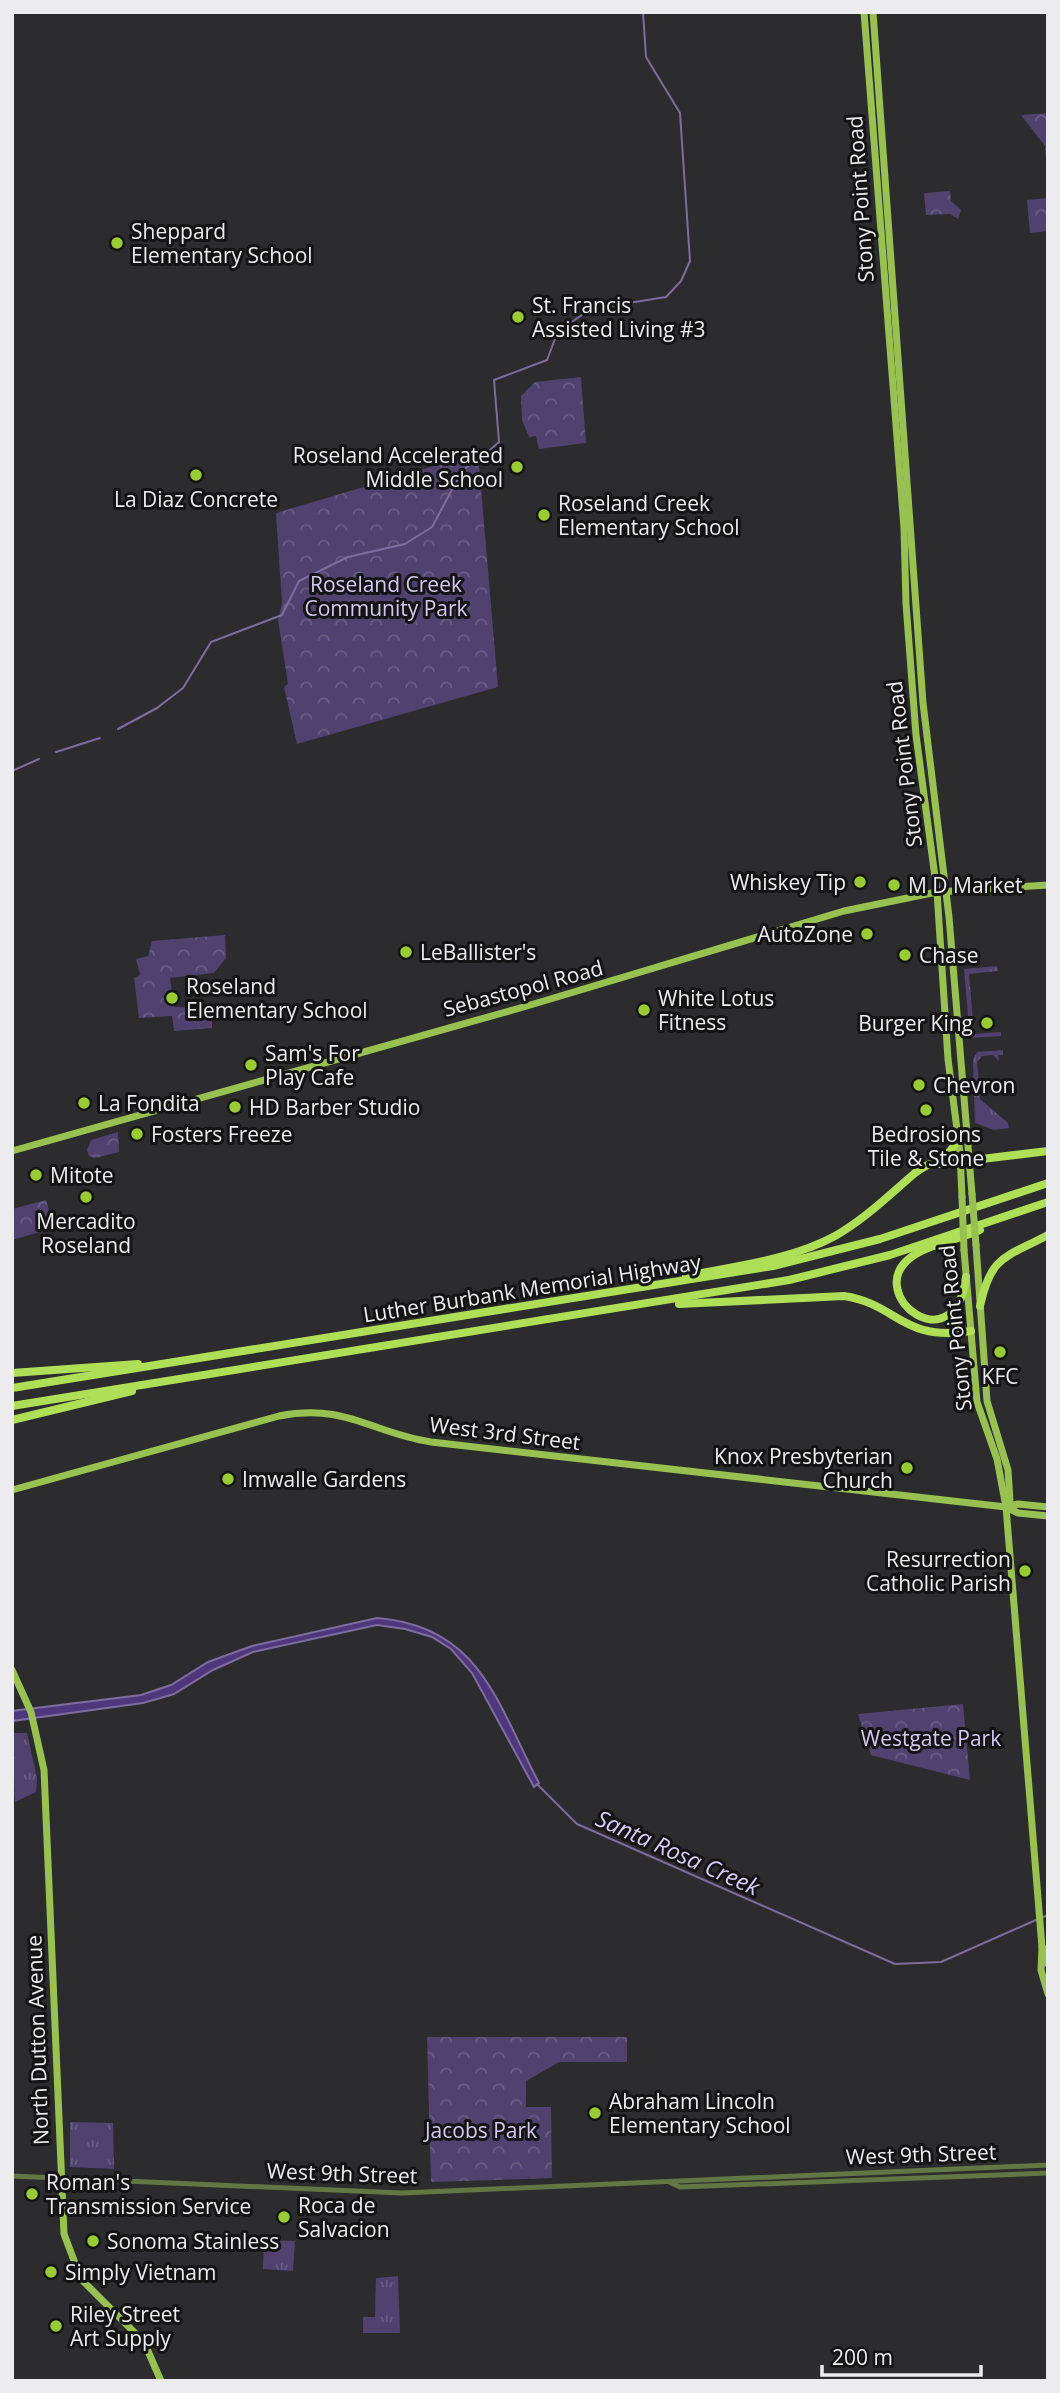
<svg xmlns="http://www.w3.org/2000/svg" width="1060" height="2393" font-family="'Open Sans',sans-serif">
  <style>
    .grass { fill: url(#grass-tufts) }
    .park { fill: url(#park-crowns) }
    .water { fill: #4e377c; stroke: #7d6d9e; stroke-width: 2 }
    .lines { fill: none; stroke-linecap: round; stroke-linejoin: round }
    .stream { stroke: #7d6d9e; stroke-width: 2 }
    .minor { stroke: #637744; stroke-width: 5 }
    .major { stroke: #99c152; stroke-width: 7 }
    .highway { stroke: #aedf56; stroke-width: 8 }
    .major-bridge { stroke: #99c152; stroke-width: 7 }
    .poi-dot { fill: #9acb35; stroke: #141415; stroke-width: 2.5 }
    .labels { text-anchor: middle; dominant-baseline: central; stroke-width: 6; stroke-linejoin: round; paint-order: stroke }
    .street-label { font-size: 21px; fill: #ececee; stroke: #141415 }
    .poi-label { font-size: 21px; fill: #ececee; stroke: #141415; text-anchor: start }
    .park-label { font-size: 21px; fill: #d2c8f1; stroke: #141415 }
    .water-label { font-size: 23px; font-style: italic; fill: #d6ccf5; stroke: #141415 }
  </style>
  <defs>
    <pattern id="grass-tufts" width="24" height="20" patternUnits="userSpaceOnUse" patternTransform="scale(1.75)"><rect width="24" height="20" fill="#4f426f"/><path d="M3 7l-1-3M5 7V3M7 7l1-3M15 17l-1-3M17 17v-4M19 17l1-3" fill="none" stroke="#685d84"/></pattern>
    <pattern id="park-crowns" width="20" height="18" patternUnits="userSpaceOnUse" patternTransform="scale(1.75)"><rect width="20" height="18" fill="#4f426f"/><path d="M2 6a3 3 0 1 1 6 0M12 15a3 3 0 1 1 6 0" fill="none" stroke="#685d84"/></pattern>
  </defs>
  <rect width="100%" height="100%" fill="#2c2b2e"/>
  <g class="grass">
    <polygon points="997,966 998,971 969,974 974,1034 1001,1032 1001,1036 970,1038 964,969"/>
    <polygon points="1003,1050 1003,1055 998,1055 999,1061 993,1055 982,1056 977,1062 980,1099 1008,1123 1009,1128 994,1130 975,1123 973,1060 977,1052"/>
    <polygon points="12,1733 27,1733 37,1778 36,1792 15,1802"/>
    <polygon points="70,2122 113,2123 114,2169 70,2167"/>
    <polygon points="264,2240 295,2241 293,2271 263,2269"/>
    <polygon points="398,2276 400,2333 363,2333 363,2317 375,2317 376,2278"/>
  </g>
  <g class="park">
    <polygon points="1048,113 1048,181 1045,146 1021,115"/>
    <polygon points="950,191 951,201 961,210 958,219 950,214 926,215 924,193"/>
    <polygon points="1048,198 1048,231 1030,233 1027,200"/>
    <polygon points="581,377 586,443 539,449 536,436 529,437 522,420 521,396 535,382"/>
    <polygon points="478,453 498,687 297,744 284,687 288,684 278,620 282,603 276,513"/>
    <polygon points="225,935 226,958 214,973 170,978 174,1007 212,1008 212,1028 174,1031 172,1016 139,1018 134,978 140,975 136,959 148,956 152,941"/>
    <polygon points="118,1132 119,1152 95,1158 89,1156 87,1150 91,1140"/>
    <polygon points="46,1200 54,1228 12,1240 12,1209"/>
    <polygon points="963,1704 970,1780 871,1755 858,1714"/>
    <polygon points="427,2037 627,2037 627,2062 559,2062 526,2081 526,2107 551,2107 552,2178 431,2182"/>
  </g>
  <path class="water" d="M377 1618C480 1626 497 1703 539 1783L534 1787 472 1673 451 1649 432 1637 405 1629 377 1625 253 1652 213 1670 174 1694 143 1703 12 1721V1711L141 1695 171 1685 208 1662 252 1646Z"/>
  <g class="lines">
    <g class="stream">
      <polyline points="490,450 499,442 494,380 547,360 558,331 591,309 666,297 681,281 690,261 680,113 646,57 643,12"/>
      <polyline points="118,729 157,708 183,688 211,642 282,615 299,581 348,557 405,544 432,527 462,471 475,461"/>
      <polyline points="56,752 100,738"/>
      <polyline points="12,771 39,759"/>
      <polyline points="537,1784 577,1824 895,1964 941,1962 1036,1920"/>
      <polyline points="1041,1918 1048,1915"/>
    </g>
    <g class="minor">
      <polyline points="12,2176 402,2193 1048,2165"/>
      <polyline points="671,2183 680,2187 1048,2173"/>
    </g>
    <g class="major">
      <polyline points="864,12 904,528 906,604 916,735 937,892 948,1059 960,1153 962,1197"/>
      <polyline points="873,12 923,703 949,917 972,1194"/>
      <polyline points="12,1151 527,1006 844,911 937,892 1048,885"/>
      <polyline points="976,1245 987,1401 1008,1470 1010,1501 1006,1507"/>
      <polyline points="964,1250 977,1402 997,1459 1006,1507 1042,1947"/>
      <path d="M12 1490 279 1416C346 1403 371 1433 431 1442L1006 1507 1018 1513 1048 1516"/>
      <polyline points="1007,1507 1018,1504 1048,1507"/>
      <polyline points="12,1670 31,1712 44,1770 64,2234 81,2279 144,2342 161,2381"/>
      <polyline points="1048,1964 1046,1951 1042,1947 1041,1970 1048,1994"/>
    </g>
    <g class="highway">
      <polyline points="940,1164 1048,1151"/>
      <path d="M686 1276C735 1266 791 1260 835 1236 865 1219 889 1195 915 1173 934 1158 947 1163 959 1137"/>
      <path d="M966 1277C955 1365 863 1295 910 1258 928 1244 959 1240 980 1230"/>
      <path d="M679 1304 844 1296C898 1304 901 1342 971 1331"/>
      <path d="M980 1306C991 1255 1005 1258 1048 1235"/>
      <polyline points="12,1373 138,1364"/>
      <polyline points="12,1388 773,1266 880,1239 1048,1183"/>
      <polyline points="12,1406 789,1280 890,1255 1048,1202"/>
      <polyline points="12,1420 132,1391"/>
    </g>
    <g class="major-bridge">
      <polyline points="972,1194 976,1245"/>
      <polyline points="962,1197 964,1250"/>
    </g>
  </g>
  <g class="poi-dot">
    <circle cx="117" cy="243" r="7"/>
    <circle cx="518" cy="317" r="7"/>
    <circle cx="517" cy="467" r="7"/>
    <circle cx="196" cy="475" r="7"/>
    <circle cx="544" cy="515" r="7"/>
    <circle cx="860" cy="882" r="7"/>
    <circle cx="894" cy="885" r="7"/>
    <circle cx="867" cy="934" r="7"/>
    <circle cx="406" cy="952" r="7"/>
    <circle cx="905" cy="955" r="7"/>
    <circle cx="172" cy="998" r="7"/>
    <circle cx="644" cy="1010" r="7"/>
    <circle cx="987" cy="1023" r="7"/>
    <circle cx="251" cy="1065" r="7"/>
    <circle cx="919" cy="1085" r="7"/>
    <circle cx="84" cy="1103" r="7"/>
    <circle cx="235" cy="1107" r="7"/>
    <circle cx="926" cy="1110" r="7"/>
    <circle cx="137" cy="1134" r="7"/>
    <circle cx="36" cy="1175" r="7"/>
    <circle cx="86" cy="1197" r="7"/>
    <circle cx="1000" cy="1352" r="7"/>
    <circle cx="907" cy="1468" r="7"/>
    <circle cx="228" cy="1479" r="7"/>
    <circle cx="1025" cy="1571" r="7"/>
    <circle cx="595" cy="2113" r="7"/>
    <circle cx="32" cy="2194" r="7"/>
    <circle cx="284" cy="2217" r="7"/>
    <circle cx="93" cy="2241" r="7"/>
    <circle cx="51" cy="2272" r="7"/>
    <circle cx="56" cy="2326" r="7"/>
  </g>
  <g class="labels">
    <g class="street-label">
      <text transform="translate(860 199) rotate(-94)">Stony Point Road</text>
      <text transform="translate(904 764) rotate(-97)">Stony Point Road</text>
      <text transform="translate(523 988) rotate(-15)">Sebastopol Road</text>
      <text transform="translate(532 1288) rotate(-9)">Luther Burbank Memorial Highway</text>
      <text transform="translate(955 1328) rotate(-96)">Stony Point Road</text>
      <text transform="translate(505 1433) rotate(7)">West 3rd Street</text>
      <text transform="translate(37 2040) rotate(-92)">North Dutton Avenue</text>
      <text transform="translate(921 2154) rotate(-2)">West 9th Street</text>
      <text transform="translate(342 2173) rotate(2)">West 9th Street</text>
    </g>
    <g class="poi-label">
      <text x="131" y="231">Sheppard<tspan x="131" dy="24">Elementary School</tspan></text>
      <text x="532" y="305">St. Francis<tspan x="532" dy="24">Assisted Living #3</tspan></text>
      <text x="503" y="455" text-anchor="end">Roseland Accelerated<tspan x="503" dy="24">Middle School</tspan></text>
      <text x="196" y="499" text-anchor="middle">La Diaz Concrete</text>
      <text x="558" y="503">Roseland Creek<tspan x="558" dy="24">Elementary School</tspan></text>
      <text x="846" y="882" text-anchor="end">Whiskey Tip</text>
      <text x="908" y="885">M D Market</text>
      <text x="853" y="934" text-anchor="end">AutoZone</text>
      <text x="420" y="952">LeBallister's</text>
      <text x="919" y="955">Chase</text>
      <text x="186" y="986">Roseland<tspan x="186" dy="24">Elementary School</tspan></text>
      <text x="658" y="998">White Lotus<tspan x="658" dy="24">Fitness</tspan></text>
      <text x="973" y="1023" text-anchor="end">Burger King</text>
      <text x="265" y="1053">Sam's For<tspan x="265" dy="24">Play Cafe</tspan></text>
      <text x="933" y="1085">Chevron</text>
      <text x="98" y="1103">La Fondita</text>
      <text x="249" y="1107">HD Barber Studio</text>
      <text x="151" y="1134">Fosters Freeze</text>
      <text x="926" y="1134" text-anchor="middle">Bedrosions<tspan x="926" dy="24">Tile &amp; Stone</tspan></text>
      <text x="50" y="1175">Mitote</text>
      <text x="86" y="1221" text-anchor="middle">Mercadito<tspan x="86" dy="24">Roseland</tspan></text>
      <text x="1000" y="1376" text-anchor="middle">KFC</text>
      <text x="893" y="1456" text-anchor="end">Knox Presbyterian<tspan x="893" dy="24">Church</tspan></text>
      <text x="242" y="1479">Imwalle Gardens</text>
      <text x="1011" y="1559" text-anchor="end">Resurrection<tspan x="1011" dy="24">Catholic Parish</tspan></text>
      <text x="609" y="2101">Abraham Lincoln<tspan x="609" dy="24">Elementary School</tspan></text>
      <text x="46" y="2182">Roman's<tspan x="46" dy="24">Transmission Service</tspan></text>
      <text x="298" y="2205">Roca de<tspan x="298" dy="24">Salvacion</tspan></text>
      <text x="107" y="2241">Sonoma Stainless</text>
      <text x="65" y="2272">Simply Vietnam</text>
      <text x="70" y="2314">Riley Street<tspan x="70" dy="24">Art Supply</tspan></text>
    </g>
    <g class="park-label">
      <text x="386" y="584">Roseland Creek<tspan x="386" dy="24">Community Park</tspan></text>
      <text x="931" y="1738">Westgate Park</text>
      <text x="481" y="2130">Jacobs Park</text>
    </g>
    <g class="water-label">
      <text transform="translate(678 1852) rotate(24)">Santa Rosa Creek</text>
    </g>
  </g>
  <rect width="1060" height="2393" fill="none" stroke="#ececee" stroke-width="28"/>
  <path d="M822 2365v10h159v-10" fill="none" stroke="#ececee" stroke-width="3.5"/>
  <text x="832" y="2365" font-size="21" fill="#ececee" stroke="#141415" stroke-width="5" paint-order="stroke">200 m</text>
</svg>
